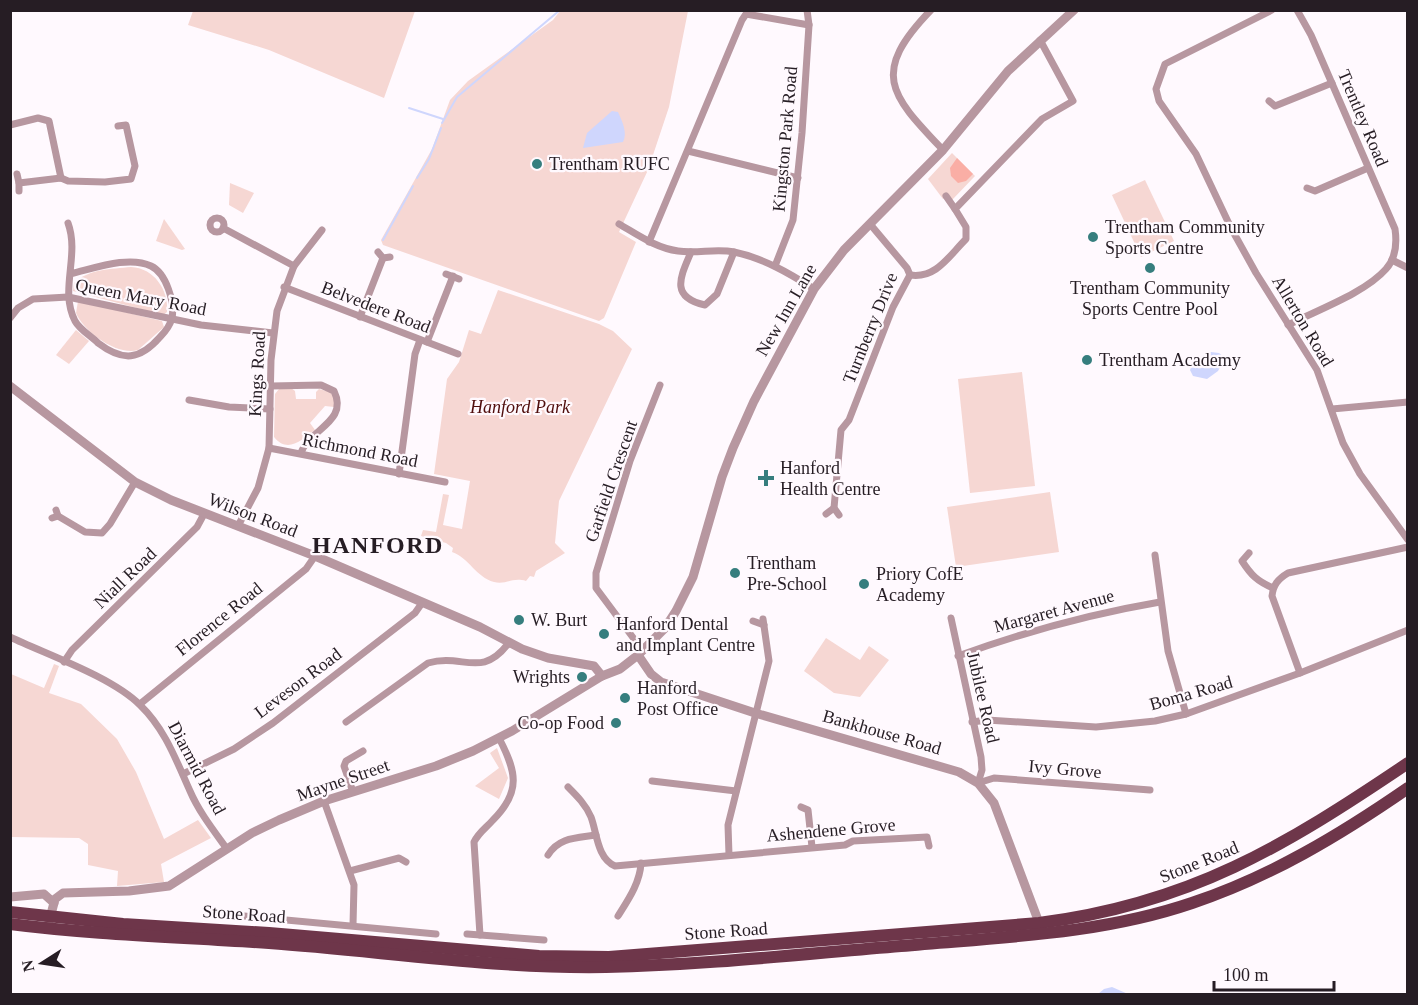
<svg xmlns="http://www.w3.org/2000/svg" width="1418" height="1005" font-family="Georgia,serif">
  <style>
    .green { fill: #f6d7d3 }
    .forest { fill: #faaea5 }
    .water { fill: #cfd6fd }
    .lines { fill: none; stroke-linecap: round; stroke-linejoin: round }
    .stream { stroke: #cfd6fd; stroke-width: 2 }
    .minor { stroke: #b797a0; stroke-width: 7 }
    .tertiary { stroke: #b797a0; stroke-width: 9 }
    .trunk { stroke: #6e364a; stroke-width: 12 }
    .poi-dot { fill: #367e7e; stroke: #fff9fe; stroke-width: 2 }
    .labels { text-anchor: middle; dominant-baseline: central; stroke-width: 4.5; stroke-linejoin: round; paint-order: stroke }
    .street-label { font-size: 18px; fill: #261d24; stroke: #fff9fe }
    .poi-label { font-size: 18px; fill: #261d24; stroke: #fff9fe; text-anchor: start }
    .park-label { font-size: 18px; font-style: italic; fill: #500e0d; stroke: #fff9fe }
    .district-label { font-size: 24px; font-weight: bold; letter-spacing: 1.5px; fill: #261d24; stroke: #fff9fe }
  </style>
  <rect width="100%" height="100%" fill="#fff9fe"/>
  <g class="green">
    <polygon points="193,11 193,10 415,11 384,98 269,50 188,25"/>
    <polygon points="560,11 688,11 669,107 648,170 619,232 636,242 604,318 599,321 383,245 381,240 432,149 450,100 468,81 553,20"/>
    <polygon points="952,153 975,176 952,200 948,195 943,199 928,179"/>
    <polygon points="1145,180 1174,241 1141,257 1112,195"/>
    <polygon points="230,183 254,193 243,213 229,205"/>
    <polygon points="164,219 185,249 182,250 156,241"/>
    <path d="M131 267C154 268 169 290 167 312L163 315 73 291 74 283C88 269 112 269 131 267Z"/>
    <path d="M498 290 599 324 613 331 632 349 559 501 555 543 565 553 536 571 534 577 530 576 526 581C512 577 506 585 494 582 476 577 469 558 452 552L453 548 446 543 421 536 423 530 436 532 443 494 449 495 443 525 462 529 470 481 434 474 447 379 459 362 469 330 481 334Z"/>
    <path d="M78 301 162 321 164 327 138 350C117 356 84 332 76 313Z"/>
    <polygon points="76,330 89,341 69,364 56,355"/>
    <polygon points="1022,372 1035,486 970,493 958,379"/>
    <path d="M291 388 295 391 296 399H316V392L319 389 330 392 335 398 334 407 325 406 310 423 315 430C301 440 288 454 274 437L275 394 279 389Z"/>
    <polygon points="1050,492 1059,552 956,567 947,507"/>
    <polygon points="826,638 860,660 869,646 889,660 860,697 834,693 804,671"/>
    <polygon points="54,664 59,666 49,693 81,704 117,739 136,772 164,839 198,820 211,838 161,864 164,882 117,886 118,871 88,865 88,844 79,838 11,837 11,674 44,688"/>
    <polygon points="497,748 508,778 499,799 475,786 499,768 490,753"/>
  </g>
  <polygon class="forest" points="957,158 973,174 966,181 958,183 951,176 950,168"/>
  <g class="water">
    <path d="M612 111 618 112C622 121 628 133 623 142L583 148 587 133Z"/>
    <polygon points="1211,352 1219,353 1225,358 1218,371 1207,379 1193,376 1190,370 1194,360"/>
    <polygon points="1112,987 1128,994 1098,994 1104,989"/>
  </g>
  <g class="lines">
    <g class="stream">
      <polyline points="409,108 443,119"/>
      <polyline points="442,123 457,97 560,10"/>
      <polyline points="417,178 429,159 441,128"/>
      <polyline points="383,240 413,186"/>
    </g>
    <g class="minor">
      <path d="M931 10C869 74 891 95 943 150"/>
      <polyline points="1272,10 1165,64 1156,89 1159,101 1196,154 1231,228 1256,273 1317,370 1343,443 1360,474 1408,540"/>
      <polyline points="1269,101 1275,106 1332,83"/>
      <polyline points="10,125 38,118 49,121 61,178"/>
      <polyline points="688,151 798,178"/>
      <polyline points="17,174 19,183"/>
      <polyline points="1307,188 1315,191 1368,168"/>
      <polyline points="19,191 19,183 61,178 68,181 105,182 131,179 135,166 126,125 118,126"/>
      <polyline points="946,196 955,209"/>
      <circle cx="217" cy="225" r="7"/>
      <path d="M68 223C80 256 59 290 75 321 80 330 91 336 98 343 123 362 140 360 160 337 166 331 170 326 172 318 175 302 166 273 151 266 128 255 93 269 70 274"/>
      <path d="M619 224C638 235 656 248 678 251 697 254 716 248 734 252 763 258 789 273 814 289"/>
      <polyline points="223,228 294,266"/>
      <polyline points="649,242 742,20 746,14 809,25"/>
      <polyline points="378,252 383,258 390,257"/>
      <path d="M691 252C681 276 669 297 705 305L717 294 734 252"/>
      <polyline points="1392,260 1408,268"/>
      <polyline points="775,266 793,220 802,133 809,25 807,10"/>
      <polyline points="446,274 459,279"/>
      <path d="M910 275C936 279 949 256 966 239V227L955 209 1042 119 1073 101 1040 40"/>
      <polyline points="284,287 458,354"/>
      <polyline points="360,317 383,258"/>
      <polyline points="10,318 18,308 33,299 68,297 201,325 273,333"/>
      <path d="M1288 325C1317 310 1365 293 1386 269 1396 258 1397 243 1395 229L1311 35 1297 10"/>
      <polyline points="427,342 453,276"/>
      <path d="M271 386 321 385 334 391C349 422 309 429 301 453"/>
      <polyline points="189,400 229,407 270,409"/>
      <polyline points="1332,409 1408,402"/>
      <polyline points="269,448 445,482"/>
      <polyline points="399,474 415,354 420,340"/>
      <polyline points="826,514 834,508"/>
      <polyline points="839,515 834,508 841,430 849,420 893,307 910,275 907,268 870,224"/>
      <polyline points="58,516 85,532 102,533 110,524 135,482"/>
      <polyline points="52,518 58,516 56,510"/>
      <polyline points="238,526 258,488 269,448 271,360 277,311 294,266 322,230"/>
      <path d="M1249 553 1242 561C1251 575 1257 581 1273 588"/>
      <polyline points="1155,555 1168,651 1186,714"/>
      <polyline points="951,618 981,757 982,770 978,783"/>
      <polyline points="753,621 764,625"/>
      <path d="M10 637C48 655 112 677 140 705 165 729 176 760 190 791 199 812 214 831 227 849"/>
      <polyline points="643,651 596,588 596,573 630,461 660,385"/>
      <path d="M958 656C1024 632 1090 614 1160 602"/>
      <polyline points="64,662 72,650 197,527 204,514"/>
      <path d="M1300 673 1272 596C1273 585 1278 579 1288 573L1408 547"/>
      <polyline points="140,704 306,569 315,556"/>
      <path d="M346 722 428 663C463 653 481 679 508 644"/>
      <polyline points="972,722 987,720 1096,727 1155,721 1186,714 1300,673 1408,630"/>
      <polyline points="183,774 234,749 273,723 415,613 422,603"/>
      <polyline points="652,781 736,791"/>
      <polyline points="978,783 994,778 1150,790"/>
      <path d="M568 787C577 796 586 805 591 817 597 833 597 858 615 866L845 845 853 841 927 837 929 846"/>
      <polyline points="353,792 344,766 346,761 363,751"/>
      <polyline points="324,801 354,885 353,925"/>
      <polyline points="801,807 808,810 812,847"/>
      <path d="M548 855C559 837 577 838 596 835"/>
      <polyline points="729,855 728,825 769,661 763,619"/>
      <polyline points="350,871 399,858 406,862"/>
      <polyline points="244,916 436,934"/>
      <path d="M618 916C628 900 640 883 641 863"/>
      <polyline points="467,934 544,940"/>
      <path d="M480 935 474 842C479 832 486 828 493 820 522 791 516 771 499 738"/>
    </g>
    <g class="tertiary">
      <polyline points="10,386 135,482 171,500 315,556 480,627 522,649 548,658 594,666 602,676"/>
      <polyline points="638,655 651,674 661,682 755,713 959,772 978,783 994,803 1041,928"/>
      <polyline points="10,897 44,894 54,903"/>
      <polyline points="49,922 55,899 63,893 129,891 169,886 252,833 279,820 324,801 436,766 473,751 512,731 602,676 620,669 638,655 665,628 676,611 693,577 722,477 733,448 754,401 814,289 844,250 943,150 1008,71 1074,10"/>
    </g>
    <g class="trunk">
      <path d="M10 912 123 924 269 933 539 956 609 957 1039 923C1190 904 1285 846 1408 763"/>
      <path d="M10 924C96 935 183 937 269 943 381 951 494 969 606 967 705 965 803 954 901 946 999 937 1098 935 1192 903 1270 877 1340 835 1408 788"/>
    </g>
  </g>
  <g class="poi-dot">
    <circle cx="537" cy="164" r="6"/>
    <circle cx="1093" cy="237" r="6"/>
    <circle cx="1150" cy="268" r="6"/>
    <circle cx="1087" cy="360" r="6"/>
    <path d="M763 469h6v6h6v6h-6v6h-6v-6h-6v-6h6z"/>
    <circle cx="735" cy="573" r="6"/>
    <circle cx="864" cy="584" r="6"/>
    <circle cx="519" cy="620" r="6"/>
    <circle cx="604" cy="634" r="6"/>
    <circle cx="582" cy="677" r="6"/>
    <circle cx="625" cy="698" r="6"/>
    <circle cx="616" cy="723" r="6"/>
  </g>
  <g class="labels">
    <g class="street-label">
      <text transform="translate(1363 118) rotate(67)">Trentley Road</text>
      <text transform="translate(785 139) rotate(-85)">Kingston Park Road</text>
      <text transform="translate(141 297) rotate(11)">Queen Mary Road</text>
      <text transform="translate(376 307) rotate(21)">Belvedere Road</text>
      <text transform="translate(786 310) rotate(-60)">New Inn Lane</text>
      <text transform="translate(1303 321) rotate(59)">Allerton Road</text>
      <text transform="translate(870 328) rotate(-68)">Turnberry Drive</text>
      <text transform="translate(257 374) rotate(-87)">Kings Road</text>
      <text transform="translate(360 450) rotate(11)">Richmond Road</text>
      <text transform="translate(611 481) rotate(-71)">Garfield Crescent</text>
      <text transform="translate(253 515) rotate(21)">Wilson Road</text>
      <text transform="translate(125 578) rotate(-44)">Niall Road</text>
      <text transform="translate(1054 611) rotate(-15)">Margaret Avenue</text>
      <text transform="translate(219 619) rotate(-39)">Florence Road</text>
      <text transform="translate(298 683) rotate(-37)">Leveson Road</text>
      <text transform="translate(1191 693) rotate(-16)">Boma Road</text>
      <text transform="translate(983 697) rotate(77)">Jubilee Road</text>
      <text transform="translate(882 732) rotate(16)">Bankhouse Road</text>
      <text transform="translate(197 768) rotate(62)">Diarmid Road</text>
      <text transform="translate(1065 769) rotate(5)">Ivy Grove</text>
      <text transform="translate(343 780) rotate(-19)">Mayne Street</text>
      <text transform="translate(831 830) rotate(-5)">Ashendene Grove</text>
      <text transform="translate(1199 862) rotate(-22)">Stone Road</text>
      <text transform="translate(244 914) rotate(4)">Stone Road</text>
      <text transform="translate(726 931) rotate(-4)">Stone Road</text>
    </g>
    <g class="poi-label">
      <text x="549" y="164">Trentham RUFC</text>
      <text x="1105" y="227">Trentham Community<tspan x="1105" dy="21">Sports Centre</tspan></text>
      <text x="1150" y="288" text-anchor="middle">Trentham Community<tspan x="1150" dy="21">Sports Centre Pool</tspan></text>
      <text x="1099" y="360">Trentham Academy</text>
      <text x="780" y="468">Hanford<tspan x="780" dy="21">Health Centre</tspan></text>
      <text x="747" y="563">Trentham<tspan x="747" dy="21">Pre-School</tspan></text>
      <text x="876" y="574">Priory CofE<tspan x="876" dy="21">Academy</tspan></text>
      <text x="531" y="620">W. Burt</text>
      <text x="616" y="624">Hanford Dental<tspan x="616" dy="21">and Implant Centre</tspan></text>
      <text x="570" y="677" text-anchor="end">Wrights</text>
      <text x="637" y="688">Hanford<tspan x="637" dy="21">Post Office</tspan></text>
      <text x="604" y="723" text-anchor="end">Co-op Food</text>
    </g>
    <g class="park-label">
      <text x="520" y="407">Hanford Park</text>
    </g>
    <g class="district-label">
      <text x="378" y="545">HANFORD</text>
    </g>
  </g>
  <rect width="1418" height="1005" fill="none" stroke="#261d24" stroke-width="24"/>
  <g transform="translate(42 963) rotate(258)" stroke="#fff9fe" stroke-width="4.5" paint-order="stroke">
  <path d="M0-4.5L10 22L0 15L-10 22Z" fill="#261d24"/>
  <text y="-9" font-size="16" font-weight="bold" text-anchor="middle" fill="#261d24">N</text>
  </g>
  <path d="M1214 981v9h120v-9" fill="none" stroke="#261d24" stroke-width="3"/>
  <text x="1223" y="981" font-size="18" fill="#261d24" stroke="#fff9fe" stroke-width="4.5" paint-order="stroke">100 m</text>
</svg>
